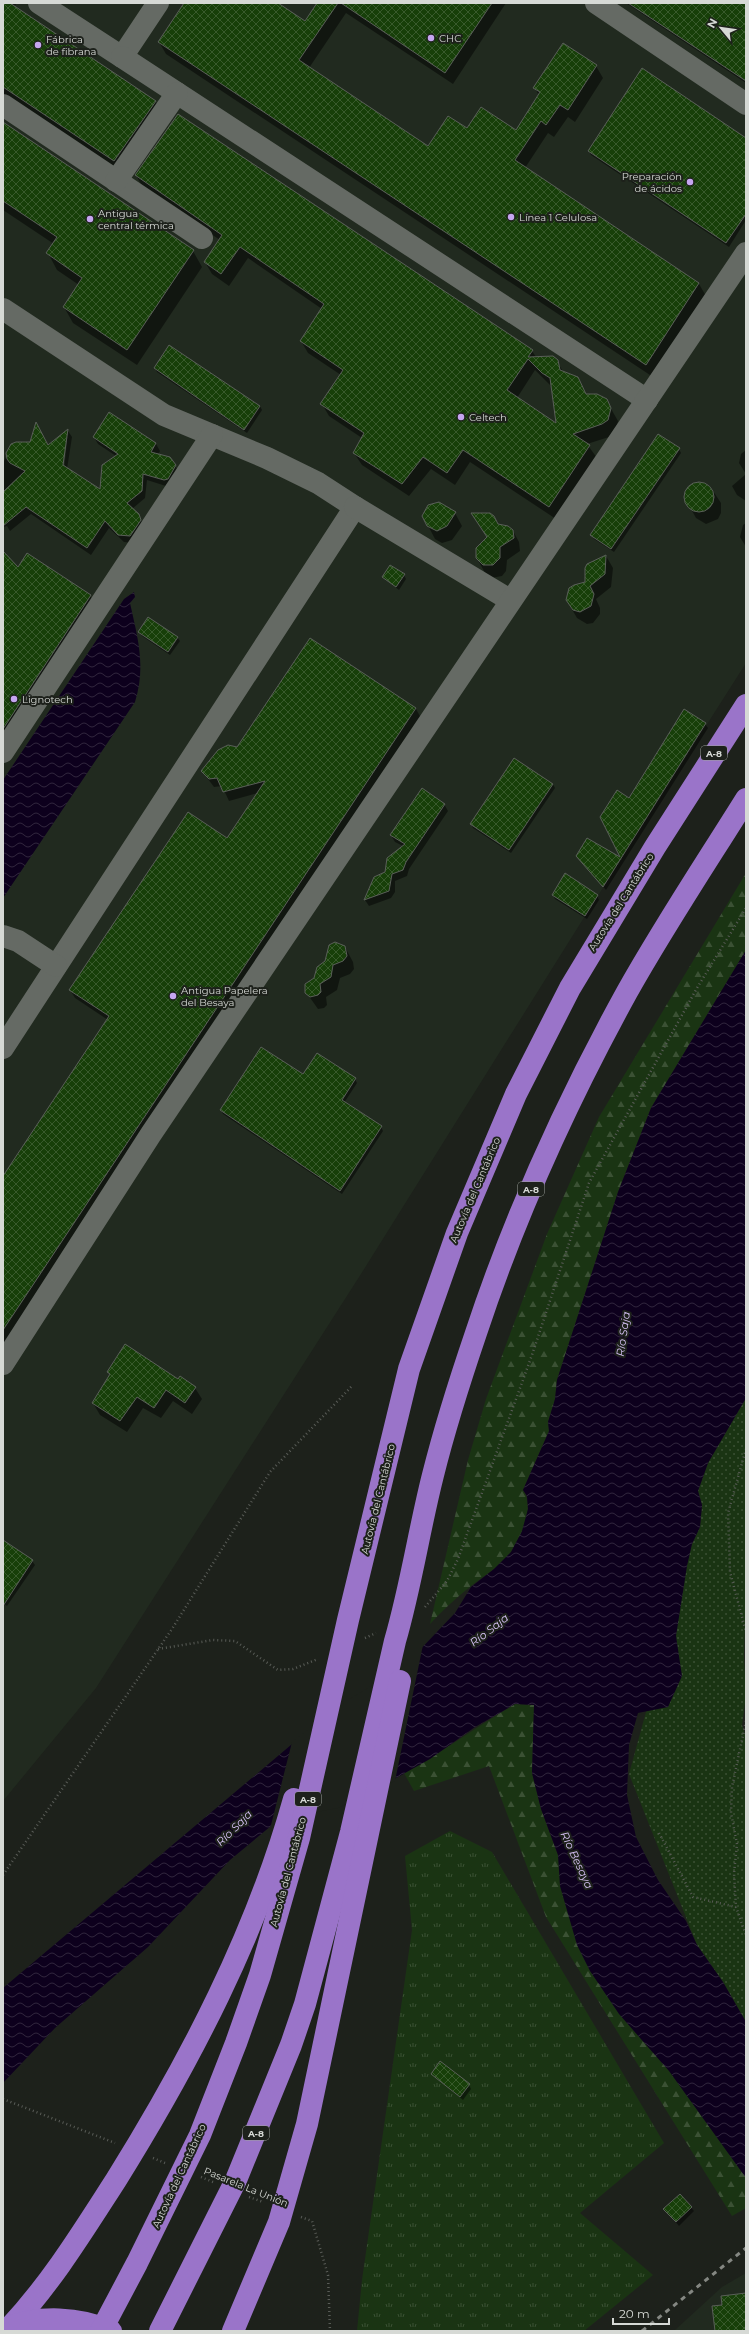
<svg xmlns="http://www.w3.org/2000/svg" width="749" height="2334" font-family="Montserrat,sans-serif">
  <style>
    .built { fill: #212a1f }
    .grass { fill: url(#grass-tufts) }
    .forest { fill: url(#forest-firs) }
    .park { fill: url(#park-dots) }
    .water { fill: url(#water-waves) }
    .pier { fill: #1d211b }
    .shadow { fill: #0007; fill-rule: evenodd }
    .building { fill: url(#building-cross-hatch); stroke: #5a5f59; fill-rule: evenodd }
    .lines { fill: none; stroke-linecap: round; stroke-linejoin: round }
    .path { stroke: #595c57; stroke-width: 2.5; stroke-dasharray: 1 3; stroke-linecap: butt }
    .minor { stroke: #656a64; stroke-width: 22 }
    .highway { stroke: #9a74c9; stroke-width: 22 }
    .rail { stroke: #848782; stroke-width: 3; stroke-dasharray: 5 5; stroke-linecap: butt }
    .poi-dot { fill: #c6a6f0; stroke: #1d211b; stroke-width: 1.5 }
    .labels { text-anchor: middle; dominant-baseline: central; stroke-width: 4; stroke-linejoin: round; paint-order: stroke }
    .shield { fill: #1d211b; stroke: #9ea29d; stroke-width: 1 }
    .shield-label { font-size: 9px; font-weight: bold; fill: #d6d9d5 }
    .poi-label { font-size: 10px; fill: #d6d9d5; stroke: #1d211b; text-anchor: start }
    .street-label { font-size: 10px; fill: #d6d9d5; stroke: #1d211b }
    .water-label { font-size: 11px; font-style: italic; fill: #d8c3f7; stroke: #1d211b }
  </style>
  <defs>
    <pattern id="grass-tufts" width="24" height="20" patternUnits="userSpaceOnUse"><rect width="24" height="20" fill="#1a3413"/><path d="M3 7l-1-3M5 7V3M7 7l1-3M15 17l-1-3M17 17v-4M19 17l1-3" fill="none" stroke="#3b5134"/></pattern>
    <pattern id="forest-firs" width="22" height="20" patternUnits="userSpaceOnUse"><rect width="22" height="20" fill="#1a3413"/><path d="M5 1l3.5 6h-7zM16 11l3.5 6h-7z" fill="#3b5134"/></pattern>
    <pattern id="park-dots" width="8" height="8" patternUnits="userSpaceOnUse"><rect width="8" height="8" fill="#1a3413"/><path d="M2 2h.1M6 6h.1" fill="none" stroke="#3b5134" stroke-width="1.8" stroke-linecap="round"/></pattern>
    <pattern id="water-waves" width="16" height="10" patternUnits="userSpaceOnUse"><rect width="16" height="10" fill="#0d001d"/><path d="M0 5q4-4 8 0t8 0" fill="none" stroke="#30253d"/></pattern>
    <pattern id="building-cross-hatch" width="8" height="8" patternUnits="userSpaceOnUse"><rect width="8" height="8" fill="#173f09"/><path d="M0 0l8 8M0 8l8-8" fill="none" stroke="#385a2c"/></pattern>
  </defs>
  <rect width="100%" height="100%" fill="#1d211b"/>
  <g class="built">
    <polygon points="3,3 746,3 746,663 585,916 361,1274 96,1688 3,1801"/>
    <polygon points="746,2273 746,2331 674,2331 722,2287"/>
  </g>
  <polygon class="grass" points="450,1831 492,1852 664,2143 580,2213 653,2275 584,2331 357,2331 362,2280 412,1930 405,1856"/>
  <g class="forest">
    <path d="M746 873V950L651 1108 618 1192 557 1380 555 1399 548 1422 549 1431 523 1490C535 1507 522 1537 511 1552 501 1566 484 1576 471 1586 456 1598 443 1610 430 1624L468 1460 486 1399 547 1234 599 1117Z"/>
    <path d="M515 1704 534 1705 532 1773 541 1809 558 1855 746 2177V2208L732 2216 546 1917 489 1766 414 1791 404 1773C443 1752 477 1726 515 1704Z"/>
  </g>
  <polygon class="park" points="746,1398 746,1597 744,1656 746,1696 742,1725 746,1737 746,2022 723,1982 697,1945 629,1774 692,1544 700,1527 702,1505 698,1491 708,1463"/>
  <g class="water">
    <path d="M134 592 135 597 130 603C138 639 146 666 135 702L3 898V780L124 599Z"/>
    <polygon points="746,950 746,1398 708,1463 698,1491 702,1505 700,1527 692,1544 687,1566 676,1636 682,1676 668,1707 638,1713 629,1745 627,1795 636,1837 658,1880 686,1921 697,1945 723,1982 746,2022 746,2178 669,2071 619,2014 590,1971 577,1945 560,1886 558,1855 541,1809 532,1773 534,1705 515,1704 475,1727 430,1759 389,1782 283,1816 230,1860 148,1947 55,2028 3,2083 3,1988 298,1739 394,1675 414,1656 455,1613 471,1587 494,1569 511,1552 522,1531 528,1509 527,1496 523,1490 549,1431 548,1422 555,1399 557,1380 618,1192 651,1108"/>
  </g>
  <polygon class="pier" points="423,1645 395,1781 338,1808 284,1818 270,1829 292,1742 348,1700 393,1673"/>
  <g class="shadow">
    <polygon points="3,3 17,3 14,7 156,102 163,114 122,173 3,94"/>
    <polygon points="185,3 276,3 305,22 318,3 506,3 453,84 346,13 309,68 428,148 467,129 516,131 539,96 535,88 596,66 603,78 575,122 568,117 554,137 548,133 525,168 699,284 706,296 653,377 166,54 159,42"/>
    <polygon points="626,3 746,3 746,83"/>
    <polygon points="3,123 193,251 202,267 137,365 73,323 64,307 79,285 57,270 48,253 54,244 3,210"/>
    <polygon points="746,139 746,220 729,247 591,155 589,151"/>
    <path d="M136 175 532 351 536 357H554L564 373 578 378 587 395 606 400 618 421 616 429 609 437 587 444 597 458 556 519 470 462 455 485 431 469 409 496 362 465 354 453 362 438 329 416 322 404 341 375 308 353 301 341 322 309 248 258 229 286 212 274 205 262 220 240 143 188ZM535 370 551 386 558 425 517 398Z"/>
    <polygon points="170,347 260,406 262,410 247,433 157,372 155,368"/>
    <path d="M110 413 156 444 160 451 158 455 175 466 180 473 169 487 147 480 145 498 132 509 142 522 134 543 124 542 109 528 91 555 31 514 10 531 7 526 3 527V463L12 445 48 447 68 431 72 437 67 469 101 491 116 456 98 444 94 437ZM65 441H67L64 470H62Z"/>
    <polygon points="679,449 681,453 614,552 594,539 592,535"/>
    <polygon points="746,450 746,501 737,495 732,486 746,474 739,463 741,454"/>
    <polygon points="700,482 706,484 713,491 721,503 721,513 718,519 706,524 696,518 684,496 688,487"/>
    <polygon points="455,513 462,526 452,540 442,543 435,539 423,516"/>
    <polygon points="746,523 746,547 740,537 743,525"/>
    <polygon points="512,529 519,542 520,551 507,560 506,571 502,576 491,578 485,573 478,560 476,553 478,546 488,538"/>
    <polygon points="3,553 18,568 27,555 90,596 93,600 3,739"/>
    <polygon points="606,556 613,568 611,587 596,599 600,608 600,614 593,623 587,624 577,618 570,606 567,594 575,586 586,583"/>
    <polygon points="404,575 406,579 399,590 383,577"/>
    <polygon points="139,632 177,637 180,641 170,655 142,636"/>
    <polygon points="310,639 416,709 421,718 3,1346 3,1177 108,1020 75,998 70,990 228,839 258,793 229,801 222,786 214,787 202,771 238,748"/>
    <polygon points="685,710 705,724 708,728 606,890 577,856 587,839 622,860 601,817 630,799"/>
    <polygon points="553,784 555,788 511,853 473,828 471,824"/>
    <polygon points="444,804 448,811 409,869 407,876 395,881 395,892 391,898 369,906 365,900 374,878 386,872 403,846 395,842 391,835"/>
    <polygon points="553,895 597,896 599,900 587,919 555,899"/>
    <polygon points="335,943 341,944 346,949 353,962 354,969 350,974 340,978 337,990 326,997 327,1005 324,1008 318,1009 306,992 326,961"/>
    <polygon points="303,1076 355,1079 357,1083 344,1103 381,1127 383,1131 342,1194 223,1114 221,1110"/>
    <polygon points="108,1372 178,1381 195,1388 202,1399 192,1414 173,1401 161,1418 143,1408 127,1432 100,1415 93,1403 110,1376"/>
    <polygon points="3,1541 32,1561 35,1565 7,1606 3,1603"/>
    <polygon points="432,2074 469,2085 471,2089 463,2100"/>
    <polygon points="680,2195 694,2211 679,2226 665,2209"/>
  </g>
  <g class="building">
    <polygon points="3,3 10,3 156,101 114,161 3,87"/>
    <polygon points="184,3 278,3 305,21 317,3 338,3 299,60 428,146 448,116 467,128 481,107 516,130 540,92 533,88 563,43 597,65 568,110 560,105 546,125 541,121 515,160 699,283 646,365 158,42"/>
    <polygon points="341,3 492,3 445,73"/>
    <polygon points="628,3 746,3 746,81"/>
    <polygon points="642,68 746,138 746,214 726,243 588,151"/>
    <path d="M178 114 533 350 528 357 553 356 558 360 560 370 578 377 586 394H597L607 399 611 408 608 420 602 424 573 434 590 445 549 507 463 450 447 473 423 457 402 484 353 453 364 433 320 404 343 370 300 341 324 304 240 247 221 274 204 262 222 235 135 175ZM528 359 542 373 550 378 556 423 507 390Z"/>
    <polygon points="3,122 194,250 127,350 63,307 82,278 46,253 57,237 3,201"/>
    <polygon points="169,345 260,406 244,430 154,368"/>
    <polygon points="109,412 156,443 151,452 170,457 176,465 168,479 164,480 143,474 142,491 127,503 139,514 141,520 130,536 118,535 105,521 87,548 26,507 3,526 3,492 25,471 10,463 7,459 6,453 11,444 16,442 30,442 36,422 48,445 68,429 63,465 100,489 102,465 118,454 93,437"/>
    <polygon points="658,434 680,448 611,549 590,535"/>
    <circle cx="699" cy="497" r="15"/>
    <polygon points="439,502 456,512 447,526 437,531 427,526 422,516 428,505"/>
    <polygon points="471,513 490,513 494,516 498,524 508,526 513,530 514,538 500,547 500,558 493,565 483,565 476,558 476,548 487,537"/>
    <polygon points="3,551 18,567 27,553 91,595 3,729"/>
    <polygon points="606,555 605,574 590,586 594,594 591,606 580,612 573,610 566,600 569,588 574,585 585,582 585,568 587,564"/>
    <polygon points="390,565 405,574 396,587 382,577"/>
    <polygon points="148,617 178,637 168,652 138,632"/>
    <polygon points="310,638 416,708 3,1330 3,1176 109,1016 69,990 188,812 227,838 265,781 223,792 217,778 209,779 201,771 218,750 228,745 237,747"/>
    <polygon points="684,709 706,723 603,887 576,856 587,838 620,857 600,817 617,790 629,798"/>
    <polygon points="514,758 553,784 509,850 470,824"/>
    <polygon points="422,788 445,804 406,862 403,870 392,874 389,891 364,900 374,877 385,872 387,858 405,844 390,835"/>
    <polygon points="565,873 598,895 585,916 552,895"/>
    <polygon points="335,942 345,946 347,956 343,961 333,965 331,977 320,984 321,992 318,995 310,997 305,993 305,984 314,978 317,967 325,961 329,945"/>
    <polygon points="261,1047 303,1074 317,1053 356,1078 342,1100 382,1126 340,1191 220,1110"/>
    <polygon points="125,1344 178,1379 180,1376 196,1387 185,1403 166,1390 154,1408 137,1397 120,1421 92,1403 110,1374 107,1372"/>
    <polygon points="3,1540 33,1560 3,1606"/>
    <polygon points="440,2061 470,2084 460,2097 431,2074"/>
    <polygon points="680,2194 692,2207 676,2222 663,2209"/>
    <polygon points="746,2293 746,2331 715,2331 712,2306 722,2305 721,2296"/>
  </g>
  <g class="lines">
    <g class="path">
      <polyline points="746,1449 728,1513 730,1572 746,1632"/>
      <polyline points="425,1607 447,1581 458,1559 532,1355 589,1183 697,988 746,908"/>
      <polyline points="365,1638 376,1633"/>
      <polyline points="158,1649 213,1640 235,1641 278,1670 293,1669 318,1659"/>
      <polyline points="746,1721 732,1787 731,1813 737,1844 734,1873 736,1907 746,1935"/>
      <polyline points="659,1833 693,1897 736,1907"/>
      <polyline points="3,1875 172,1629 270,1472 352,1386"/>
      <polyline points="3,2099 115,2143"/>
      <polyline points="153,2158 165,2163"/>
      <polyline points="201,2177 213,2182"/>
      <polyline points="249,2197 263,2202"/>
      <polyline points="301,2217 312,2221 328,2275 330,2331"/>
    </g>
    <g class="minor">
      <polyline points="39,3 122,57 158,3"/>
      <polyline points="596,3 746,104"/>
      <polyline points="122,57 647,400"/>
      <polyline points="3,105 202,238"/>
      <polyline points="116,181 177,93"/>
      <polyline points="3,309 164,415 267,458 318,483 355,507 3,1048"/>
      <polyline points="355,507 510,600"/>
      <polyline points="3,752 212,435"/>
      <polyline points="3,936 18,941 56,966"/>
      <polyline points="3,1364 151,1134 746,253"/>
    </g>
    <g class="highway">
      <path d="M10 2327C52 2282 83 2231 116 2180 190 2061 256 1935 294 1799"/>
      <path d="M7 2328C39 2315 79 2317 111 2331"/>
      <polyline points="101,2331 137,2263 200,2135 236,2043 260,1975 299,1838 348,1620 409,1369 457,1233 516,1094 570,988 655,847 746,705"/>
      <path d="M160 2331 236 2180 291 2045 305 2004 351 1832 395 1641C411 1586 419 1530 433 1475 445 1427 460 1380 476 1333 515 1215 567 1101 627 992 664 926 706 863 746 799"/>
      <polyline points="233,2331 279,2222 307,2124 400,1681"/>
    </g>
    <polyline class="rail" points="642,2331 746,2248"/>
  </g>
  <g class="poi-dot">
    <circle cx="431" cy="38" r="4"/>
    <circle cx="38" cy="45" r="4"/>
    <circle cx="690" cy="182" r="4"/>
    <circle cx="511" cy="217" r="4"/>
    <circle cx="90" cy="219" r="4"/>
    <circle cx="461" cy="417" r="4"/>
    <circle cx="14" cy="699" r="4"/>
    <circle cx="173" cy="996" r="4"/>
  </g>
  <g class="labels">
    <g class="shield">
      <rect x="701" y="746" width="26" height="14" rx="3"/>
      <rect x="518" y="1182" width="26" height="14" rx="3"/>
      <rect x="295" y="1792" width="26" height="14" rx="3"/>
      <rect x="243" y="2126" width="26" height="14" rx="3"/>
    </g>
    <g class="shield-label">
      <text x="714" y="753">A-8</text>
      <text x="531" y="1189">A-8</text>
      <text x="308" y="1799">A-8</text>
      <text x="256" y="2133">A-8</text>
    </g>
    <g class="poi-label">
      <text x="439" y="38">CHC</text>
      <text x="46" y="39">Fábrica<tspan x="46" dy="12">de fibrana</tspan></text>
      <text x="682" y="176" text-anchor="end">Preparación<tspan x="682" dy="12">de ácidos</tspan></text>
      <text x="98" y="213">Antigua<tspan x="98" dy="12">central térmica</tspan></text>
      <text x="519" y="217">Línea 1 Celulosa</text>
      <text x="469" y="417">Celtech</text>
      <text x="22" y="699">Lignotech</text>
      <text x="181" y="990">Antigua Papelera<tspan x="181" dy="12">del Besaya</tspan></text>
    </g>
    <g class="street-label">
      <text transform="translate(621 902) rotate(-58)">Autovía del Cantábrico</text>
      <text transform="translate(475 1190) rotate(-67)">Autovía del Cantábrico</text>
      <text transform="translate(378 1499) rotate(-76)">Autovía del Cantábrico</text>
      <text transform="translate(288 1872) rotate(-75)">Autovía del Cantábrico</text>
      <text transform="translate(179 2176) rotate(-65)">Autovía del Cantábrico</text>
      <text transform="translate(246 2187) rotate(22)">Pasarela La Unión</text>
    </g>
    <g class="water-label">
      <text transform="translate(623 1334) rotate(-82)">Río Saja</text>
      <text transform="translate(489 1630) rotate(-38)">Río Saja</text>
      <text transform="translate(234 1828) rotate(-45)">Río Saja</text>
      <text transform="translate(577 1860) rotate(65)">Río Besaya</text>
    </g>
  </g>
  <rect width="749" height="2334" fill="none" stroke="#d6d9d5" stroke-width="8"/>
  <g transform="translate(721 28) rotate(299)" stroke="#1d211b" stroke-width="3" paint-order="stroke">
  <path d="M0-3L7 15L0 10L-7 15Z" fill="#d6d9d5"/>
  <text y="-6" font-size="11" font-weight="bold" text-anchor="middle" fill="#d6d9d5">N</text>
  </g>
  <path d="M613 2318v6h56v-6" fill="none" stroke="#d6d9d5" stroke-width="2"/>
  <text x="619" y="2318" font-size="12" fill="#d6d9d5" stroke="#1d211b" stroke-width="3" paint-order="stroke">20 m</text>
</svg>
